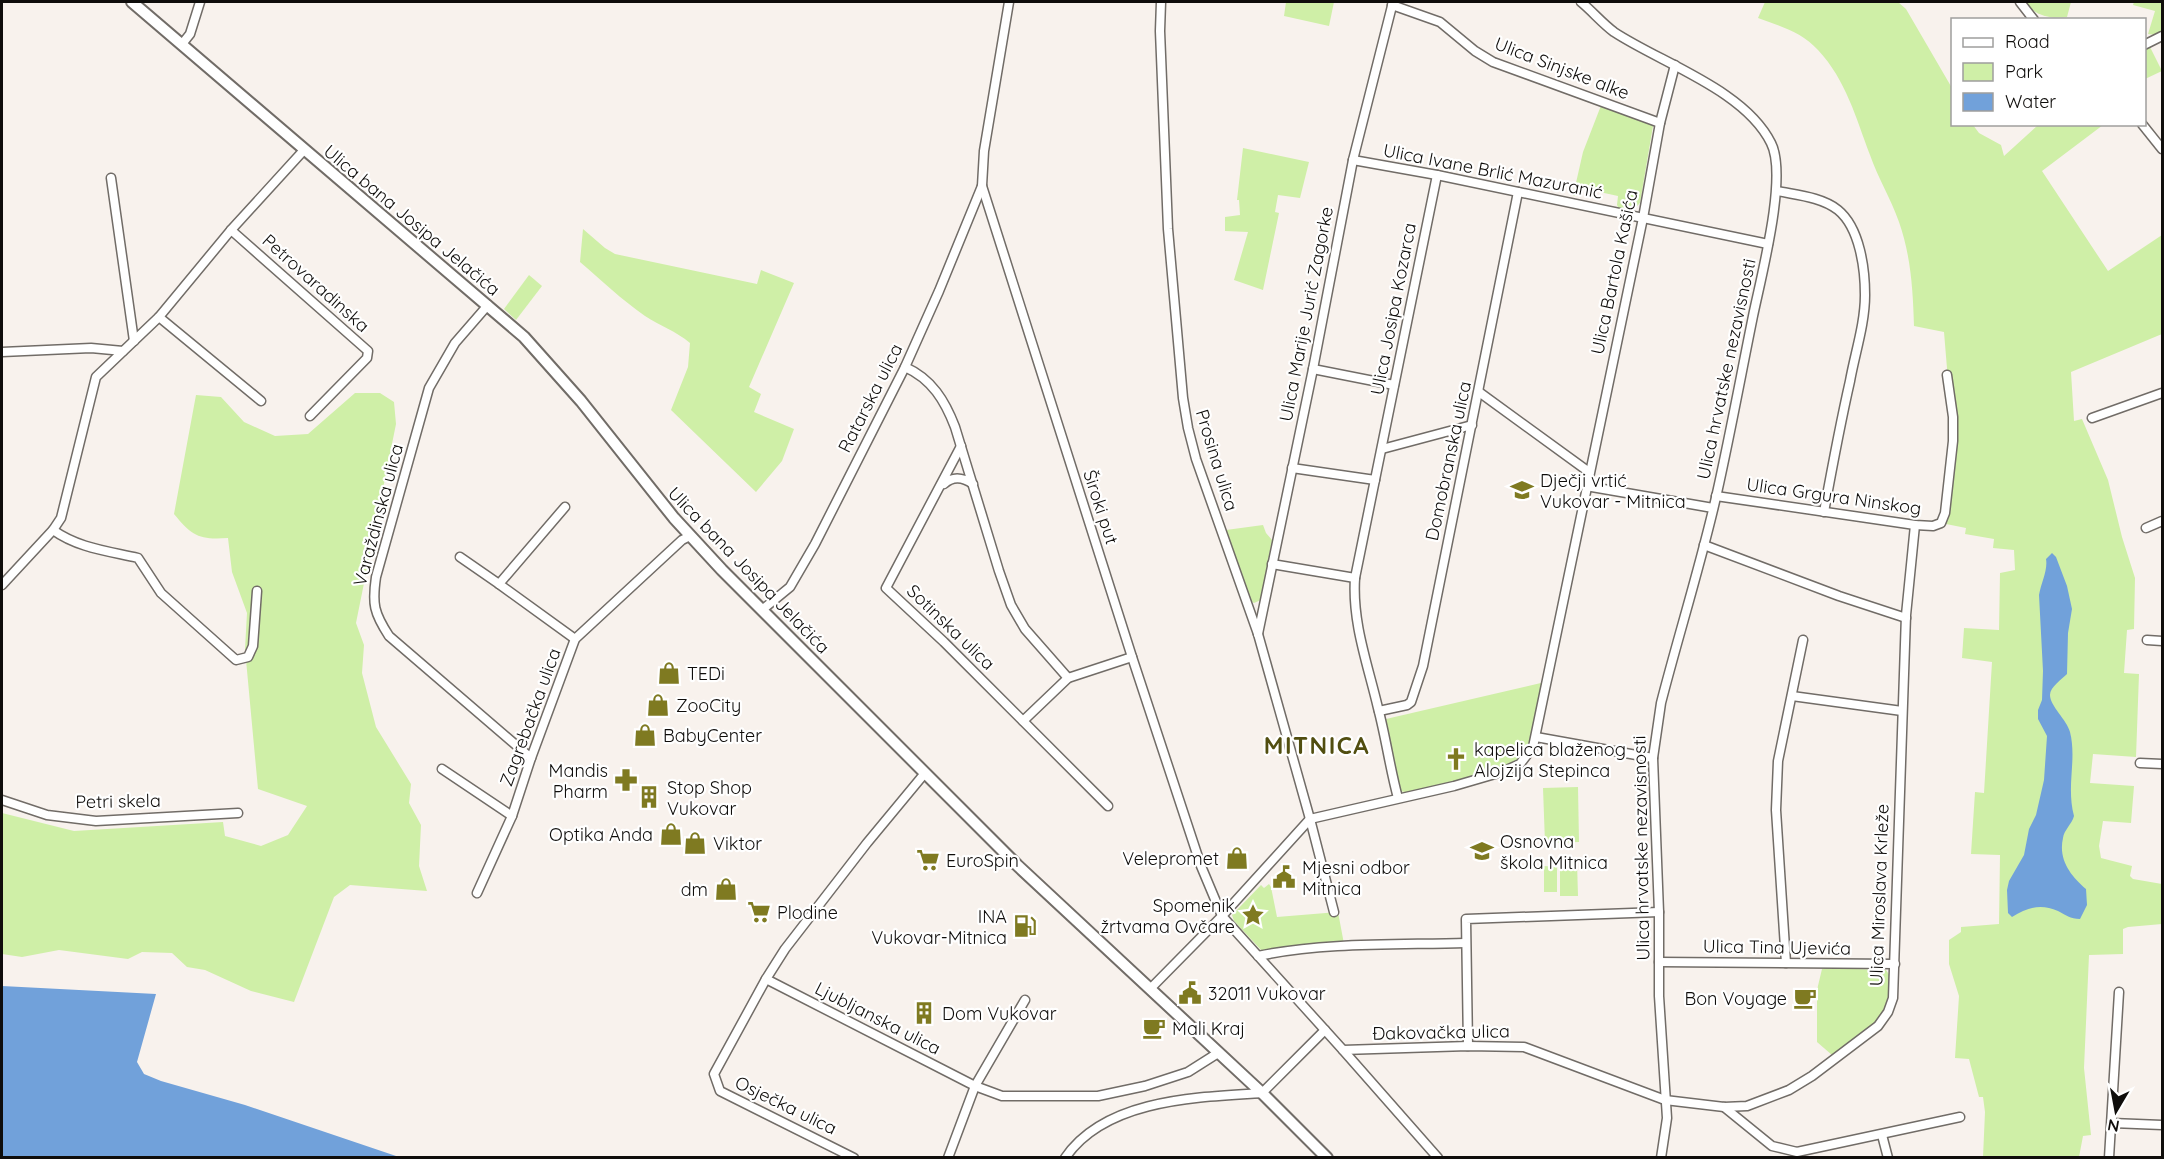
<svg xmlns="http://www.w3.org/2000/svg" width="2164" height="1159" font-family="Quicksand,sans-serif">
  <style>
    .green { fill: #cfefa7 }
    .water { fill: #71a1da }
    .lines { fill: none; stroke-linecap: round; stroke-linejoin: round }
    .minor-casing { stroke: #716c67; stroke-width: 11 }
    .major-casing { stroke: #716c67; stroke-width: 14 }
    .minor { stroke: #fff; stroke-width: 8 }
    .major { stroke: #fff; stroke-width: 10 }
    .labels { text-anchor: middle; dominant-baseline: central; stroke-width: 4.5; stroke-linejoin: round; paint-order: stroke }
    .street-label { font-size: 18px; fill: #0f0d0b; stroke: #fff }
    .poi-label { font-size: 18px; fill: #0f0d0b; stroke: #fff; text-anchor: start }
    .district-label { font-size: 24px; font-weight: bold; letter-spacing: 1.5px; fill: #514e10; stroke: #fff }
  </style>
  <rect width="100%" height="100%" fill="#f8f2ed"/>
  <g class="green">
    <polygon points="1286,2 1334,2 1329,26 1284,16"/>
    <path d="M1765 2H1898L1906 9 1952 88V124L1973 125 1979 133 2001 145 2004 156 2038 125H2103L2042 171 2108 271 2162 235V334L2071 372 2074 421 2082 419 2108 480 2122 537 2135 578 2134 629 2127 630 2124 673 2139 674 2136 757 2093 754 2090 783 2134 786 2131 823 2103 821 2099 846 2101 858 2132 866 2130 876 2133 879 2162 884V924L2128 927 2123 929V954L2089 955 2084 1068 2091 1135 2083 1136 2079 1157H1983L1985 1112 1983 1097H1979L1969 1059 1955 1058 1959 996 1949 964V940L1961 932V927L1999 924 2000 855 1971 854 1975 792 1984 793 1992 662 1962 658 1964 628 1999 630 2000 573 2015 570 2014 550 1993 548 1994 539 1965 534 1966 528 1941 523 1953 441 1944 332 1914 326C1913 291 1911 256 1899 222 1891 199 1878 178 1870 155 1856 118 1846 80 1818 50 1802 32 1780 26 1758 18Z"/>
    <path d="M2025 2H2071L2067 17C2050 19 2035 16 2025 2Z"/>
    <polygon points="2134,2 2162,2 2162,36 2148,34 2155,11 2133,5"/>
    <polygon points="2148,43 2162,71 2145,79 2144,45"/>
    <polygon points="1602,103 1651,123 1653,126 1640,203 1633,210 1619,209 1617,205 1618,196 1581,188 1579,195 1573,196 1583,152"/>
    <polygon points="1243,148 1309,162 1300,198 1278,195 1275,212 1279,213 1263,290 1234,280 1248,232 1225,231 1225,217 1240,215 1239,200 1237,200"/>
    <path d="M583 229 605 248 615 254 757 284 761 270 794 283 749 387 761 394 754 412 794 429 782 461 756 492 671 410 688 367 690 343C676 331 660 326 645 316 622 300 601 280 580 262Z"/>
    <polygon points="529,275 542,286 516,320 504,309"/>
    <path d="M355 393H380L394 402 396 424 356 623 364 645 362 673 376 727 411 784 409 803 421 825 419 866 427 891 350 885 334 897 294 1002 251 991 205 970 187 967 172 953 142 952 128 959 59 950 22 957 2 954V813L74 831 223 822 225 836 261 846 288 835 307 806 258 789 245 649 247 613 232 572 228 538C199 540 192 536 174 514L196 395 221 397 244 422 275 436 308 434Z"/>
    <polygon points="1263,525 1266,533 1272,540 1261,600 1254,603 1251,601 1226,530"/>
    <polygon points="1545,682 1532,743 1517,763 1502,770 1409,793 1400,791 1386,719"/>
    <polygon points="1578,787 1579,842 1545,843 1543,788"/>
    <polygon points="1560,862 1577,862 1578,896 1560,896"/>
    <polygon points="1544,866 1557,867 1557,892 1544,892"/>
    <polygon points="1269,884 1271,887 1277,917 1338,912 1344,944 1262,951 1234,921 1232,915 1261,885 1264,888"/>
    <path d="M1826 968 1886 970 1890 976C1890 1023 1866 1031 1832 1055L1817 1042V990L1822 969Z"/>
  </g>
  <g class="water">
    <path d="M2052 553 2056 557 2067 586 2072 609 2068 633 2067 674C2062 679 2050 687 2050 695 2050 706 2067 720 2070 732 2077 760 2066 786 2074 816 2072 824 2064 830 2063 838 2058 860 2071 876 2086 889L2087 905 2080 919C2070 919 2066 915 2058 911 2040 903 2027 908 2012 917L2008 913 2007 890 2009 881 2024 855 2029 829 2036 815 2044 780 2047 736 2038 719V710L2042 700 2043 671 2039 595C2041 583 2048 570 2046 559Z"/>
    <polygon points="2,986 156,994 137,1062 144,1074 161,1081 245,1105 399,1157 2,1157"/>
  </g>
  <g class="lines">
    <g class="minor-casing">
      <g id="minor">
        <polyline points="1009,2 984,151 982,186 1132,657 1201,866 1222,916 1150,989"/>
        <polyline points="1161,2 1160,31 1168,229 1183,398 1188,428 1196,459 1258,634 1310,819 1334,912"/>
        <path d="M1581 2C1592 11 1602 23 1614 32 1661 63 1745 90 1771 143 1788 176 1761 277 1753 316 1741 375 1730 435 1717 493 1701 564 1679 633 1661 703L1653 758 1659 912V996L1667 1118 1661 1158"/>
        <polyline points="2020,2 2034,20"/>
        <polyline points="1392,5 1440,22 1475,51 1493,62 1660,123"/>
        <polyline points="182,44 190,34 200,2"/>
        <polyline points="2144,45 2162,36"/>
        <polyline points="1675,65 1660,123 1643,218 1533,747 1520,764 1502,772 1454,786 1310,819 1222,916 1343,1050 1468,1046 1524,1047 1665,1100 1724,1107 1747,1106 1789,1090 1812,1076 1878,1026 1888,1012 1893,998 1906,615 1915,525"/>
        <polyline points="2142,124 2162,149"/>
        <polyline points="1353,160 1437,175 1768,244"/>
        <polyline points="111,178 134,341"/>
        <path d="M1777 191C1796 195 1822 197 1838 210 1860 228 1865 269 1865 295 1865 324 1855 353 1850 381 1840 425 1832 468 1824 512"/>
        <polyline points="231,230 368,351 367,358 310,416"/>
        <path d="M488 305 455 343 429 388 376 577C372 604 374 613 389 636L531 758"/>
        <polyline points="159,317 261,401"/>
        <polyline points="2,352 91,348 123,351"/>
        <path d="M905 367C932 379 945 401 955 427L999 571 1011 605 1025 629 1068 678"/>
        <polyline points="1313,369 1394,385"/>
        <polyline points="1479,392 1589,472"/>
        <polyline points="2092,418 2162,393"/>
        <polyline points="961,446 886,588 944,642 1108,806"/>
        <polyline points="1382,449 1472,425"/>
        <polyline points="1292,468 1375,480"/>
        <path d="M944 484C953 476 962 477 973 484"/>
        <polyline points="1586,486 1713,508"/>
        <polyline points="1716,496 1915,525 1933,526 1941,523 1945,513 1953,441 1953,417 1947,375"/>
        <polyline points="565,507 499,584 575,639"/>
        <polyline points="2146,528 2162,521"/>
        <path d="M53 530C78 548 108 551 138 558L161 593 236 660 248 657 253 646 257 591"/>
        <polyline points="1704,545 1839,596 1906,618"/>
        <polyline points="460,557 499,584"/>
        <polyline points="1272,564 1355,578"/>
        <polyline points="2,585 53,530 61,518 96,377 159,317 231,230 304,150"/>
        <polyline points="762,610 790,587 815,544 905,367 939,291 982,186"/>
        <polyline points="1258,634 1313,369 1353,160 1393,2"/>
        <polyline points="2147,640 2162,641"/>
        <polyline points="1792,696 1902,711"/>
        <polyline points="1379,711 1407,705 1411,702 1423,666 1518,192"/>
        <polyline points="1023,721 1068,678 1132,657"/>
        <polyline points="1536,737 1653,758"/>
        <polyline points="2140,763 2162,764"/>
        <polyline points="442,769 512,816"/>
        <path d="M1398 798C1390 769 1386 738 1378 708 1368 665 1352 623 1355 578L1437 175"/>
        <polyline points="2,800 47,815 96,821 238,813"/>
        <polyline points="477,893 512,816 531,758 575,639 682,540 690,536"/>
        <path d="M1258 956C1325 942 1397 945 1465 943"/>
        <polyline points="1659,962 1895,964"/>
        <polyline points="1786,963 1776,810 1778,761 1803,640"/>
        <polyline points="766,979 975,1086 1002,1096 1098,1096 1145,1086 1188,1072 1218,1053"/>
        <polyline points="1468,1046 1466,919 1659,912"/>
        <polyline points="1343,1050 1438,1158"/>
        <polyline points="1724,1107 1772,1146 1797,1152 1960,1117"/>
        <polyline points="2112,1123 2162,1125"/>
        <polyline points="1882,1135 1888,1158"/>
        <polyline points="854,1158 720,1091 714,1074 766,979 785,949 867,843 925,773"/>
        <polyline points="948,1158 975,1086 1025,1000"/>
        <path d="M1065 1158C1105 1099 1197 1097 1262 1093L1325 1030"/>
        <polyline points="2109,1158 2119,992"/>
      </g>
    </g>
    <g class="major-casing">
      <polyline id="major" points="132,2 524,337 581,401 674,518 722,570 1017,865 1262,1093 1327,1158"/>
    </g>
    <use href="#minor" class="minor"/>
    <use href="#major" class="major"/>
  </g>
  <defs>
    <g id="school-bare" transform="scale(1.8)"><path d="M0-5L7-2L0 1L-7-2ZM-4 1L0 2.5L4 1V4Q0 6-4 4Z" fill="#7f7a21" stroke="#fff" stroke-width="2.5" paint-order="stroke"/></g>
    <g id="shop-bare" transform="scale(1.8)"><path d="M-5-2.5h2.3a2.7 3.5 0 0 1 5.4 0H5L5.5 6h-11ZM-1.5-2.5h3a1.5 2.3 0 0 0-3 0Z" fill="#7f7a21" stroke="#fff" stroke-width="2.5" paint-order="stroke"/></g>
    <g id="church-bare" transform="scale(1.8)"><path d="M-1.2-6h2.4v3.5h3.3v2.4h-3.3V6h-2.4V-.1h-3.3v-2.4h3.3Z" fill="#7f7a21" stroke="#fff" stroke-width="2.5" paint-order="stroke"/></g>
    <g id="pharmacy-bare" transform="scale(1.8)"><path d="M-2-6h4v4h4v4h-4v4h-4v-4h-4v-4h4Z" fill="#7f7a21" stroke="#fff" stroke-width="2.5" paint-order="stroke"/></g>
    <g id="building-bare" transform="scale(1.8)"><path d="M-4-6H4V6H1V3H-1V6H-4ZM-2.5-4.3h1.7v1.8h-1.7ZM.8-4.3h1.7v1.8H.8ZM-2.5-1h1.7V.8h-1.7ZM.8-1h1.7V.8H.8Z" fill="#7f7a21" stroke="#fff" stroke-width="2.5" paint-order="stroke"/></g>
    <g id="supermarket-bare" transform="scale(1.8)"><path d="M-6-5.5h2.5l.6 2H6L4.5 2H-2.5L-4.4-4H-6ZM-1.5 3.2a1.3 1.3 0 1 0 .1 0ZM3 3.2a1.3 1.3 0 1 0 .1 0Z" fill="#7f7a21" stroke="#fff" stroke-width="2.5" paint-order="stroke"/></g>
    <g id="civic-bare" transform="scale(1.8)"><path d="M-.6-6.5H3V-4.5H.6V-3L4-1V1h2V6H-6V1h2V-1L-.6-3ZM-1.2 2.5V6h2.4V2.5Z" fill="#7f7a21" stroke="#fff" stroke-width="2.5" paint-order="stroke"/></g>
    <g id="sight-bare" transform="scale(1.8)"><path d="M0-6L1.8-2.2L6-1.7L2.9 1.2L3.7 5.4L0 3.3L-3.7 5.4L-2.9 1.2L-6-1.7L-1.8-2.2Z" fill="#7f7a21" stroke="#fff" stroke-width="2.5" paint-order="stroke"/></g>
    <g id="fuel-bare" transform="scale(1.8)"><path d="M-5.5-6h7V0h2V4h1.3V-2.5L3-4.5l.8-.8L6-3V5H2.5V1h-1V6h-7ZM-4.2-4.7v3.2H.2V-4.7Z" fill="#7f7a21" stroke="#fff" stroke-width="2.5" paint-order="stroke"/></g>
    <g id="cafe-bare" transform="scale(1.8)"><path d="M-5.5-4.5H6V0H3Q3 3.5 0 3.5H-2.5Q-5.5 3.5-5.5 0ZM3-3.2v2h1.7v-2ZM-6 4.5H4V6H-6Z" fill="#7f7a21" stroke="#fff" stroke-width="2.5" paint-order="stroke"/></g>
  </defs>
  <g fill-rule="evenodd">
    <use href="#school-bare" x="1522" y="490"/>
    <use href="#shop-bare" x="669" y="673"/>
    <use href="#shop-bare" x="658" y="705"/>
    <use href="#shop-bare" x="645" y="735"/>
    <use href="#church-bare" x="1456" y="759"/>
    <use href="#pharmacy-bare" x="626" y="780"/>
    <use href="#building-bare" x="649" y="797"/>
    <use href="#shop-bare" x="671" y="834"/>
    <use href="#shop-bare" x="695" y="843"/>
    <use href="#school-bare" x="1482" y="851"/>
    <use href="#shop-bare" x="1237" y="858"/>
    <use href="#supermarket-bare" x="928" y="860"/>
    <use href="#civic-bare" x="1284" y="877"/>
    <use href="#shop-bare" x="726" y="889"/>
    <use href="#supermarket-bare" x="759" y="912"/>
    <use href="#sight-bare" x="1253" y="915"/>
    <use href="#fuel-bare" x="1025" y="926"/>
    <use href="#civic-bare" x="1190" y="993"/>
    <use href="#cafe-bare" x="1805" y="998"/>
    <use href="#building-bare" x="924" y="1013"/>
    <use href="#cafe-bare" x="1154" y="1028"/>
  </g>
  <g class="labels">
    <g class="street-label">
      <text transform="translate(1562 68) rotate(21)">Ulica Sinjske alke</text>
      <text transform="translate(1493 171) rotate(11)">Ulica Ivane Brlić Mazuranić</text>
      <text transform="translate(412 220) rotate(40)">Ulica bana Josipa Jelačića</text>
      <text transform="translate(1614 272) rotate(-78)">Ulica Bartola Kašića</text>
      <text transform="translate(316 283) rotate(42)">Petrovaradinska</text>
      <text transform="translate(1393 309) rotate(-79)">Ulica Josipa Kozarca</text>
      <text transform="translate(1306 314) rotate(-79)">Ulica Marije Jurić Zagorke</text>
      <text transform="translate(1726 369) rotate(-78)">Ulica hrvatske nezavisnosti</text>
      <text transform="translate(870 398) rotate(-63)">Ratarska ulica</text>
      <text transform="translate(1217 460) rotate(73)">Prosina ulica</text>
      <text transform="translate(1448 461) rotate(-78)">Domobranska ulica</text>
      <text transform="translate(1834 496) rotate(8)">Ulica Grgura Ninskog</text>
      <text transform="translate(1101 507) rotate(72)">Široki put</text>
      <text transform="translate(378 515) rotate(-75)">Varaždinska ulica</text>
      <text transform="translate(749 570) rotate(46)">Ulica bana Josipa Jelačića</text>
      <text transform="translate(951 627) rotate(44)">Sotinska ulica</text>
      <text transform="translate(530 717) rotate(-70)">Zagrebačka ulica</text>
      <text transform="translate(118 801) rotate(-1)">Petri skela</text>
      <text transform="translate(1641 848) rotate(-91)">Ulica hrvatske nezavisnosti</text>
      <text transform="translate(1879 895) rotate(-88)">Ulica Miroslava Krleže</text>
      <text transform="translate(1777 947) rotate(1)">Ulica Tina Ujevića</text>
      <text transform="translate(878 1018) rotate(27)">Ljubljanska ulica</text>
      <text transform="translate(1441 1032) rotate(-1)">Đakovačka ulica</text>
      <text transform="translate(786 1105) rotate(26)">Osječka ulica</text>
    </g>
    <g class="poi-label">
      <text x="1540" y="480">Dječji vrtić<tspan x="1540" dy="21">Vukovar - Mitnica</tspan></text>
      <text x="687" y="673">TEDi</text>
      <text x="676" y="705">ZooCity</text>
      <text x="663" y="735">BabyCenter</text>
      <text x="1474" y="749">kapelica blaženog<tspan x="1474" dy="21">Alojzija Stepinca</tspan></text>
      <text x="608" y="770" text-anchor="end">Mandis<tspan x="608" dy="21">Pharm</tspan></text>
      <text x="667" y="787">Stop Shop<tspan x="667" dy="21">Vukovar</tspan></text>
      <text x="653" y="834" text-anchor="end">Optika Anda</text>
      <text x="1500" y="841">Osnovna<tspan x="1500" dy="21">škola Mitnica</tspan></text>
      <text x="713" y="843">Viktor</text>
      <text x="1219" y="858" text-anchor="end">Velepromet</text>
      <text x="946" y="860">EuroSpin</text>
      <text x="1302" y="867">Mjesni odbor<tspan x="1302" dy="21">Mitnica</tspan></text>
      <text x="708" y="889" text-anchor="end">dm</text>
      <text x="1235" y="905" text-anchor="end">Spomenik<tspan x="1235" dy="21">žrtvama Ovčare</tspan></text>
      <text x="777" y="912">Plodine</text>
      <text x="1007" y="916" text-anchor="end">INA<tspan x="1007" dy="21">Vukovar-Mitnica</tspan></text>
      <text x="1208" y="993">32011 Vukovar</text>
      <text x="1787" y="998" text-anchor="end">Bon Voyage</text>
      <text x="942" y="1013">Dom Vukovar</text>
      <text x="1172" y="1028">Mali Kraj</text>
    </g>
    <g class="district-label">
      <text x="1317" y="745">MITNICA</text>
    </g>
  </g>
  <rect width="2164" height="1159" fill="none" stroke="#0f0d0b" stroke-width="6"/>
  <rect x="1951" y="18" width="195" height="108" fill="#ffffff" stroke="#9f9e9d" stroke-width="1.5"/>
  <rect x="1963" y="38" width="30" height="9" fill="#ffffff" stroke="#9f9e9d" stroke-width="1.5"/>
  <text x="2005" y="48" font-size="18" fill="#0f0d0b">Road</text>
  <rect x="1963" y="63" width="30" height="18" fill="#cfefa7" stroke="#9f9e9d" stroke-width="1.5"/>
  <text x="2005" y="78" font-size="18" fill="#0f0d0b">Park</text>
  <rect x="1963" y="93" width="30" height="18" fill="#71a1da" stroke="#9f9e9d" stroke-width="1.5"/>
  <text x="2005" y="108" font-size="18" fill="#0f0d0b">Water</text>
  <g transform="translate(2116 1111) rotate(190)" stroke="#ffffff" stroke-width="4.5" paint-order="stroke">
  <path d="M0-4.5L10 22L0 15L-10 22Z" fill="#0f0d0b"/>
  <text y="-9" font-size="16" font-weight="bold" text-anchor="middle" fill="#0f0d0b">N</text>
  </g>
</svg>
